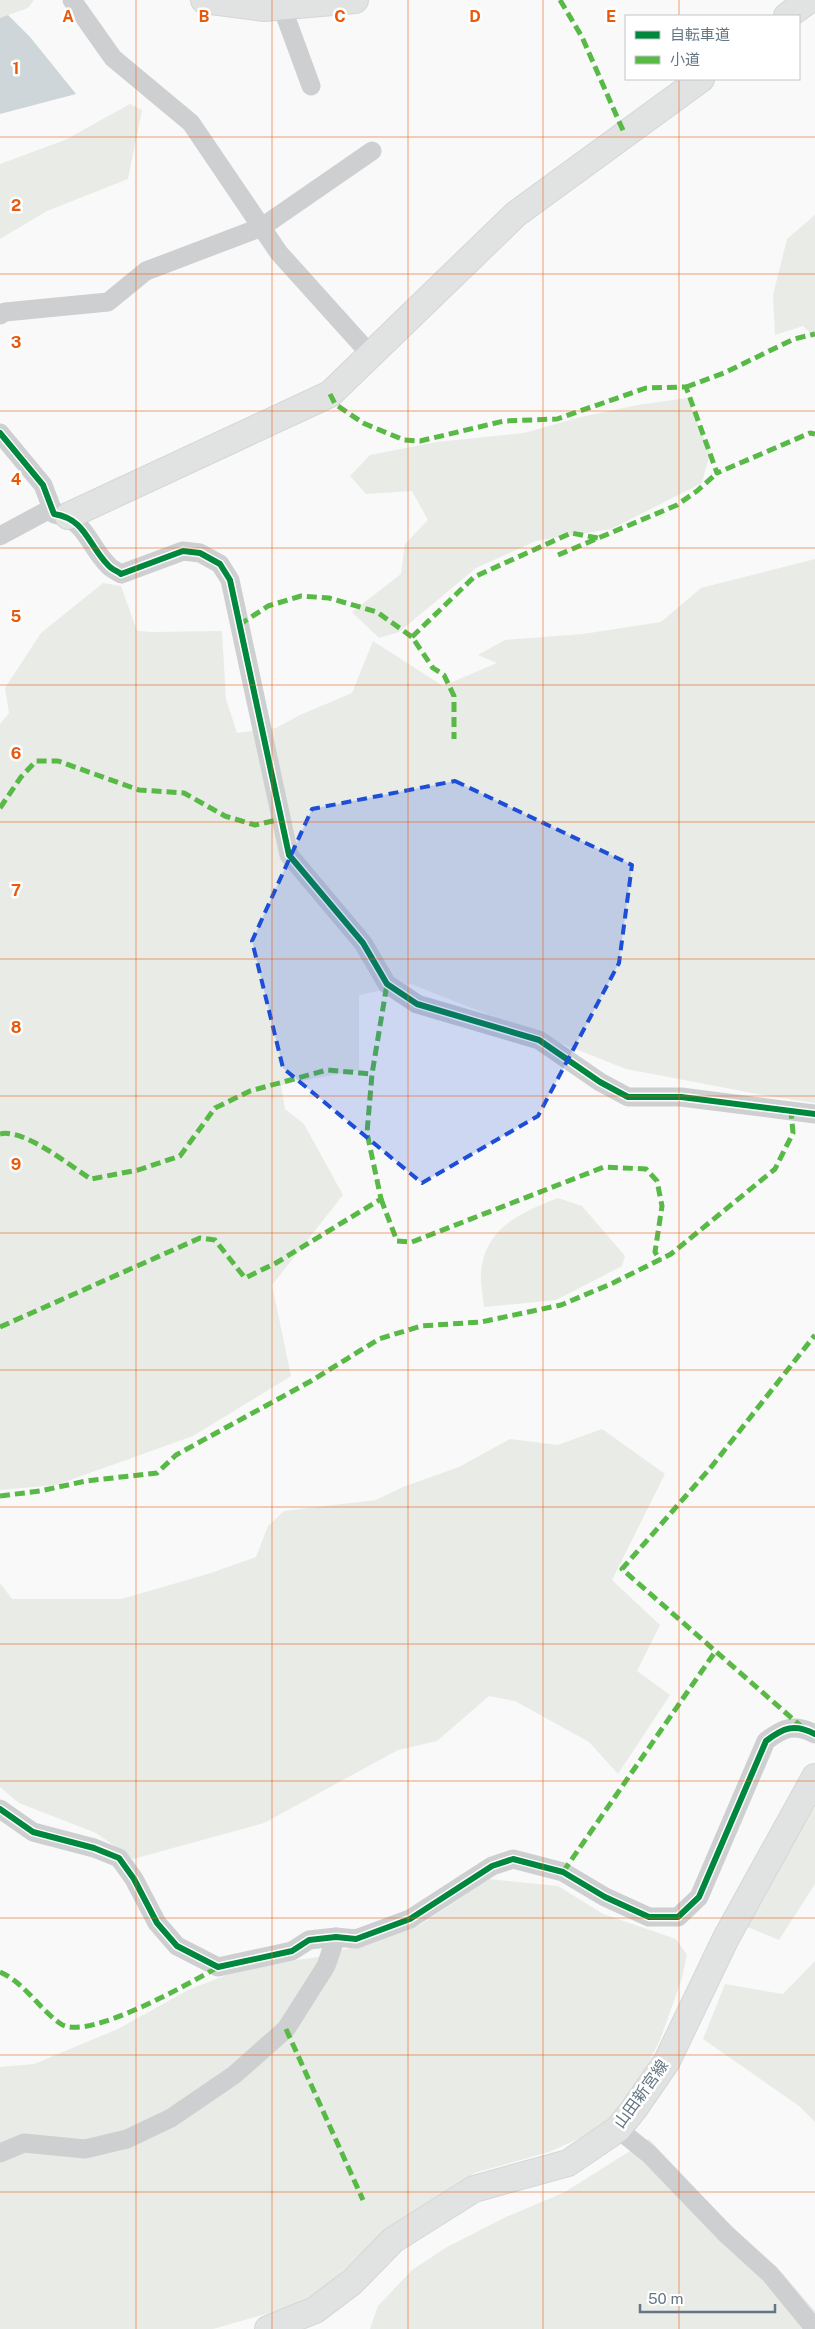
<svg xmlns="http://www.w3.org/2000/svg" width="815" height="2329" font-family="'Public Sans','Noto Sans JP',sans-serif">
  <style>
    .green { fill: #e8ebe6 }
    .water { fill: #ced6d9 }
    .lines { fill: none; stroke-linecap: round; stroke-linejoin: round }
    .secondary-casing { stroke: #d5d6d7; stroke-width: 28 }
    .street { stroke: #cecfd0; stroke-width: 19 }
    .secondary { stroke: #e1e2e2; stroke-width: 26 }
    .quiet { stroke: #58b947; stroke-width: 5; stroke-dasharray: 10 5; stroke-linecap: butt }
    .cycleway-casing { stroke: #fff; stroke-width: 9 }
    .cycleway { stroke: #00873e; stroke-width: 6 }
    .marked { fill: #1d4ed8; fill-opacity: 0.2; stroke: #1d4ed8; stroke-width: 4; stroke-dasharray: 10 6; stroke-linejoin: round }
    .grid { fill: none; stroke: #e8590c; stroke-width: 1; stroke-opacity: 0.55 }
    .labels { text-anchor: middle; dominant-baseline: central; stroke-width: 5; stroke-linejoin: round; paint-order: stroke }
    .street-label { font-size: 16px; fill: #657683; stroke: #fff }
    .grid-label { font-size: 16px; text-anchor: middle; font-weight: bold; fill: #e8590c; stroke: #fff; stroke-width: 5; stroke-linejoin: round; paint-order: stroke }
  </style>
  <rect width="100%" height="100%" fill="#f9f9f9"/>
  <g class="green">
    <polygon points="0,0 34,0 28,8 0,18"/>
    <polygon points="130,104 142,110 128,179 47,211 0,239 0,164 65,140"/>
    <polygon points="815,215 815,337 803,326 775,335 773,295 787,239"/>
    <polygon points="687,398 710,453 702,483 611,529 536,541 476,568 399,632 379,638 352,612 401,574 405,544 428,520 412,491 366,494 350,476 370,455 437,442 524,433 581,417 638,405"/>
    <polygon points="815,559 815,1103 768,1096 626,1069 411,984 359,995 359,1070 281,1085 285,1109 304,1124 343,1195 272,1285 291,1376 193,1436 56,1485 0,1490 0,724 9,713 5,688 41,633 103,583 121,586 137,631 153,632 222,631 226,699 237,733 276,728 300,715 352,693 373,641 443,686 497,663 478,655 505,640 583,634 661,622 701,588"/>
    <path d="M558 1198 582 1206 625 1256 622 1266 556 1300 484 1307C483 1296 480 1283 481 1272 486 1227 520 1213 558 1198Z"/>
    <polygon points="602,1429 665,1474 612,1580 660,1625 637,1671 670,1695 618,1774 589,1742 515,1701 489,1696 437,1741 398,1750 264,1823 133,1859 96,1833 19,1803 0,1787 0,1583 12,1599 121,1599 208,1574 256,1557 268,1526 284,1511 376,1500 403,1487 459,1467 510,1439 558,1445"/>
    <polygon points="815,1807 815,1884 779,1940 745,1926"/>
    <polygon points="489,1879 558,1886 603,1914 676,1939 687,1955 682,1978 660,2040 639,2082 613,2114 596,2131 549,2152 474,2173 402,2221 368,2246 322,2291 283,2309 213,2329 0,2329 0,2067 34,2064 118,2029 188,1990 247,1967 318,1957 382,1939 420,1925"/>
    <polygon points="815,1961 815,2122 799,2106 703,2039 725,1984 783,1994"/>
    <polygon points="649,2139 736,2232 783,2274 815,2311 815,2329 370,2329 378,2306 412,2270 447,2247 506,2217 565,2192"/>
  </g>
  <polygon class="water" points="8,15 30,37 76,94 0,114 0,18"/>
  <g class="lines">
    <g class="secondary-casing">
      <g id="secondary">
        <polyline points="204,0 264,8 355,0"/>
        <polyline points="787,16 809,0"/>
        <polyline points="68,516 330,394 516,214 701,79"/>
        <polyline points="268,2329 315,2310 352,2282 393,2240 474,2189 568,2163 618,2129 634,2109 667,2061 726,1938 815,1777"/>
      </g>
    </g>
    <g class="street">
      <polyline points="72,0 113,58 191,123 279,253 370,354"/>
      <polyline points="282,7 311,86"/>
      <polyline points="0,315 5,312 108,302 146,271 262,227 372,151"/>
      <path d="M0 433 43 485 54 514C86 519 88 545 108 565 111 569 117 571 121 574L183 551 200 553 220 564 230 580 289 855 363 943 387 984 417 1004 539 1040 600 1082 628 1097H681L815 1114"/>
      <polyline points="0,536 52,508"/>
      <path d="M0 1809 33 1832 94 1848 119 1858 134 1879 157 1923 177 1946 218 1967 292 1951 309 1940 336 1937 356 1939 410 1919 492 1866 513 1859 563 1872 605 1897 649 1917H678L699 1897 766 1741C783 1728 794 1723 815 1734"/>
      <polyline points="618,2129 649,2154 726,2234 770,2274 815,2329"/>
      <polyline points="0,2153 24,2143 85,2149 127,2139 171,2118 234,2075 286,2029 326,1966 336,1937"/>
    </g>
    <use href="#secondary" class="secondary"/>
    <g class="quiet">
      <polyline points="560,0 582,37 625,135"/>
      <polyline points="686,387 724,373 794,339 815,334"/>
      <polyline points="330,394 335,404 363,423 404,440 420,441 504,421 557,419 646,388 686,387 717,473 810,433 815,434"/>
      <polyline points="558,555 677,505 697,491 717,473"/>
      <polyline points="239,625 268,606 301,596 329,598 377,612 412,637 433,668 444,675 454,696 454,739"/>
      <polyline points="412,637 474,577 571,533 598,538"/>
      <polyline points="0,808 21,777 36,761 58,761 139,790 184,793 225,816 255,825 281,819"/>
      <path d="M0 1134C24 1128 70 1166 91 1179L138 1170 180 1156 215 1108 250 1091 327 1070 372 1074"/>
      <polyline points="381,1199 397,1241 412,1242 604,1167 646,1169 657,1181 662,1206 655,1252 660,1260"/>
      <polyline points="0,1327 200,1238 215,1240 245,1278 276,1263 381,1199 367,1133 372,1074 387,984"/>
      <polyline points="0,1496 40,1491 86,1481 157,1473 176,1455 311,1381 379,1339 421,1326 481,1322 561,1305 613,1283 671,1254 775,1169 793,1133 791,1111"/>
      <polyline points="803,1728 622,1569 712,1466 815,1335"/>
      <polyline points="563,1872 715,1652"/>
      <path d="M0 1972C25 1983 39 2009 61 2024 87 2042 192 1982 218 1967"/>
      <polyline points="286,2029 363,2200"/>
    </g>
    <g class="cycleway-casing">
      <g id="cycleway">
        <path d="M0 433 43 485 54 514C86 519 88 545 108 565 111 569 117 571 121 574L183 551 200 553 220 564 230 580 289 855 363 943 387 984 417 1004 539 1040 600 1082 628 1097H681L815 1114"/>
        <path d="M0 1809 33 1832 94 1848 119 1858 134 1879 157 1923 177 1946 218 1967 292 1951 309 1940 336 1937 356 1939 410 1919 492 1866 513 1859 563 1872 605 1897 649 1917H678L699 1897 766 1741C783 1728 794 1723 815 1734"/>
      </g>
    </g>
    <use href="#cycleway" class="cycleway"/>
  </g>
  <path class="marked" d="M455 781 632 865 619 963 538 1116 422 1183 283 1068 252 941 312 809Z"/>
  <path class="grid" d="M136 0V2329M272 0V2329M408 0V2329M543 0V2329M679 0V16M679 79V2329M0 137H815M0 274H815M0 411H815M0 548H815M0 685H815M0 822H815M0 959H815M0 1096H815M0 1233H815M0 1370H815M0 1507H815M0 1644H815M0 1781H815M0 1918H815M0 2055H815M0 2192H815"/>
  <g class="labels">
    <g class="street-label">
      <text transform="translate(641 2094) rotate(-54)">山田新宮線</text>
    </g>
  </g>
  <g class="grid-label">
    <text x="68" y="22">A</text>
    <text x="204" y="22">B</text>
    <text x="340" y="22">C</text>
    <text x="475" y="22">D</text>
    <text x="611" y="22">E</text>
    <text x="16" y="74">1</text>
    <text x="16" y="211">2</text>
    <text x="16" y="348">3</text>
    <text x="16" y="485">4</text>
    <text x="16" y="622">5</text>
    <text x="16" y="759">6</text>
    <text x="16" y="896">7</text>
    <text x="16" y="1033">8</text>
    <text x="16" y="1170">9</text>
  </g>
  <rect x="625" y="15" width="175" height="65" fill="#ffffff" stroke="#c1c8cd"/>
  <rect x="635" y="31" width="25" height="8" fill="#00873e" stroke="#c1c8cd"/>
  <text x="670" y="40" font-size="15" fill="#657683">自転車道</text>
  <rect x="635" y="56" width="25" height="8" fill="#58b947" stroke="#c1c8cd"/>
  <text x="670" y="65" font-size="15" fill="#657683">小道</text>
  <path d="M640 2304v8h135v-8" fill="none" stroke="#657683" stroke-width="2.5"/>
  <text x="648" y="2304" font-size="15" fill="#657683" stroke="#ffffff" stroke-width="4" paint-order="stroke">50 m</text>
</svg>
